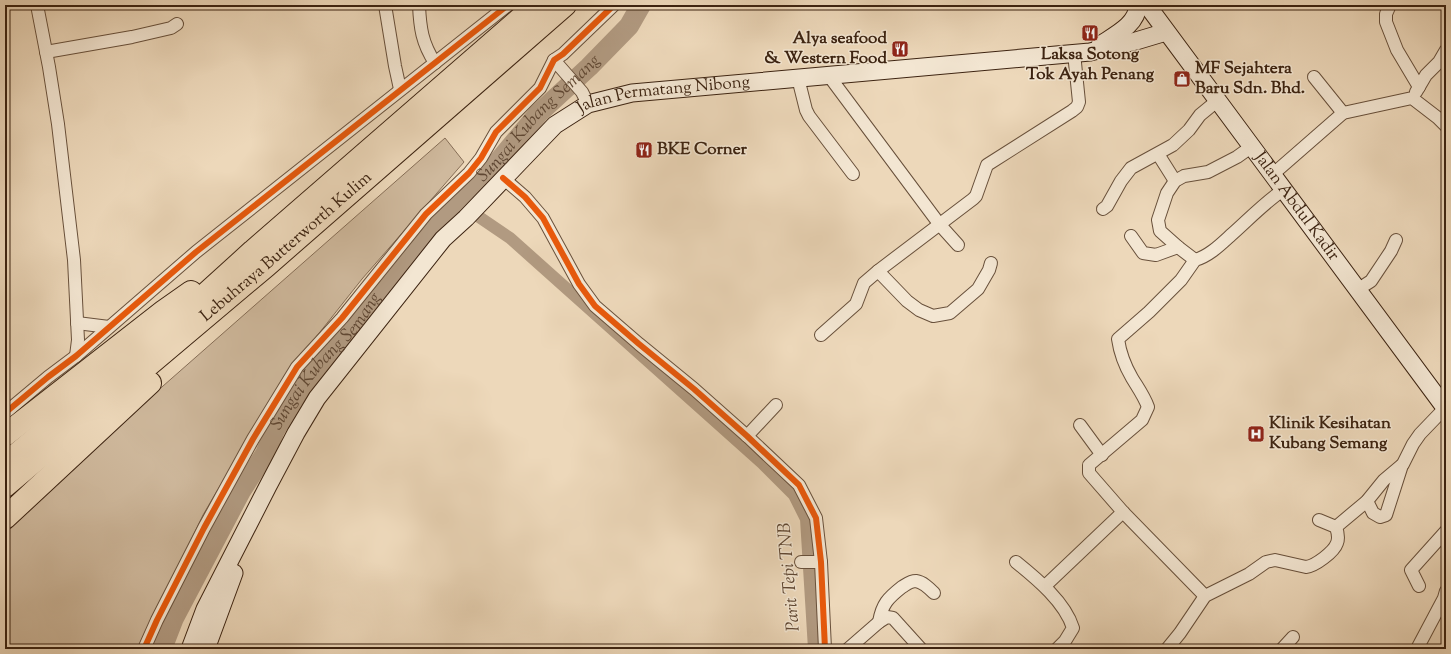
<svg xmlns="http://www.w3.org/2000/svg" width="1451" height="654" font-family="'Sorts Mill Goudy',serif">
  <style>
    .green { fill: #cfb99d; stroke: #866e57 }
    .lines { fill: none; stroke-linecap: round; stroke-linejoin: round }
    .canal { stroke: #b19a81; stroke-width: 12 }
    .river { stroke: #b19a81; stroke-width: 20 }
    .street-casing { stroke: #68503b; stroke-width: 14 }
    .secondary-casing { stroke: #3c2311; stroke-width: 19 }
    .highway-casing { stroke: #3c2311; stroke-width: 24 }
    .street { stroke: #f3e6d2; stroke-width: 12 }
    .secondary { stroke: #f3e6d2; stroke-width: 17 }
    .highway { stroke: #edd8ba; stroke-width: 22 }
    .cycleway-casing { stroke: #f3e6d2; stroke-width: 8 }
    .cycleway { stroke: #e8590c; stroke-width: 6 }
    .labels { text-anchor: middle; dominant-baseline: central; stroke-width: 3; stroke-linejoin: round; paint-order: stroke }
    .poi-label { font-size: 17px; font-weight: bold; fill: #3c2311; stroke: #f3e6d2; text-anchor: start }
    .street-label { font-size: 17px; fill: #3c2311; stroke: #f3e6d2 }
    .water-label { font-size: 18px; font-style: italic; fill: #5f4733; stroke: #f3e6d2 }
  </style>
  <rect width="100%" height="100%" fill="#edd8ba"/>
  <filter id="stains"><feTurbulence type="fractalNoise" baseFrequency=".005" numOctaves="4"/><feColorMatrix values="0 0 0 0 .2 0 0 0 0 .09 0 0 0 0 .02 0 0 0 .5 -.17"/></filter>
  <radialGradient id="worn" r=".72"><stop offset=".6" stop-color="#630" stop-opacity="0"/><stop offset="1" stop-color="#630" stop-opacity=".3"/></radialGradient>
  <polygon class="green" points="445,138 464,162 362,279 282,380 203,515 139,649 5,649 5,525"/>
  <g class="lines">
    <polyline class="canal" points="457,202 510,238 762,463 794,495 806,519 814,649"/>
    <path class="river" id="s1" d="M162 649 174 618 241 491 265 454 275 430 293 400 319 365 355 329 389 277 418 243 457 202 496 164 538 114 589 67 629 26 641 5"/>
    <g class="street-casing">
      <g id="street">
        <polyline points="37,5 49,67 58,124 74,260 78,340 76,356"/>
        <polyline points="385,5 395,66 400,89"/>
        <path d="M419 5C420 28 422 43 435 63"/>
        <polyline points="1390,5 1386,14 1386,22 1397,50 1419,87"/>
        <polyline points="46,52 132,37 171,28 177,24"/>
        <polyline points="554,60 582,92 588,104"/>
        <polyline points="829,76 940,225 958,245"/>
        <polyline points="1314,77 1343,113"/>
        <polyline points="798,78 806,110 809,116 853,174"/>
        <polyline points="1416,92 1426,75 1439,62 1446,50"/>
        <polyline points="1158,154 1175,181"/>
        <polyline points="1272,175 1343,113 1412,98 1438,118 1446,126"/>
        <polyline points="503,178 525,197 543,218 579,284 595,306 639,344 694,389 747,436 799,485 816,518 821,562 825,649"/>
        <polyline points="1103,209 1107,206 1121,181 1131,168 1173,145 1189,130 1200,115 1217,101"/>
        <polyline points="1131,236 1143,253 1156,255 1178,247"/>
        <polyline points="1195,260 1178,247 1160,231 1158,220 1167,193 1175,181 1184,176 1208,172 1237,157 1251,147"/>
        <polyline points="878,271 907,301 919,310 933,316 950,313 978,289 989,270 991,263"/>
        <polyline points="1357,290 1371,281 1391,251 1396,240"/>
        <polyline points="77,323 109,327"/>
        <polyline points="821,335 856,304 864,283 878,271 973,199 976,196 987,165 1072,111 1077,107 1079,102 1074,53"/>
        <polyline points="5,413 48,377 76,356 196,252 508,5"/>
        <polyline points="1080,425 1102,455"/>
        <polyline points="747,436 776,405"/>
        <polyline points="1367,501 1373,513 1380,517 1386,515 1402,465"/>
        <polyline points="1336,527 1367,501 1384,480 1403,464 1413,444 1420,434 1445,408"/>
        <polyline points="801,562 821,562"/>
        <path d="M1016 562C1037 579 1065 602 1073 628L1065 641 1057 649"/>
        <polyline points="1045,586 1123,512"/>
        <polyline points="1419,586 1411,570 1446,531"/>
        <path d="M1205 596 1123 512 1089 473V465L1142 420 1148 407C1144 396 1138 388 1132 378 1125 366 1120 353 1118 339L1149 312 1181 280 1195 260C1209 256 1220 245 1231 235 1248 220 1264 203 1283 190"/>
        <path d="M879 622C882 604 888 598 902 587 907 584 910 581 916 581 923 582 929 588 934 593"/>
        <polyline points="144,649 157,620 204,528 253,439 297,367 342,318 426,214 469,173 481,158 496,132 540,88 554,60 563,54 614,5"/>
        <polyline points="848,649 879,622 887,617 893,618 921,649"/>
        <path d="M1167 649 1180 633 1205 596 1249 574 1266 562 1275 560 1306 567C1315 566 1334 552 1337 543 1339 538 1338 533 1336 527L1319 520"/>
        <polyline points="1282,649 1293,637"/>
        <polyline points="1419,649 1418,647 1444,598 1446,591"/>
      </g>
    </g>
    <g class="secondary-casing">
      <g id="secondary">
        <path id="s2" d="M1147 5 1446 409"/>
        <path d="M1100 45C1115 35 1137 25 1138 5"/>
        <path id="s3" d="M190 649 205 609 268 486 296 433 317 398 443 239 466 218 555 125 588 104 632 93 1090 52 1136 41 1166 32"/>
        <polyline points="206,649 234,573"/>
      </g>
    </g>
    <g class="highway-casing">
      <g id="highway">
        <polyline points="5,435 164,311 191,292"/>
        <polyline points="5,464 187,311 253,251 536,5"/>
        <path id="s4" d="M5 486 266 266 565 5"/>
        <polyline points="5,518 150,383"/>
      </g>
    </g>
    <use href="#street" class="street"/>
    <use href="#secondary" class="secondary"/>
    <use href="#highway" class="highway"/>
    <g class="cycleway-casing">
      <g id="cycleway">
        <polyline points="503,178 525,197 543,218 579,284 595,306 639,344 694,389 747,436 799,485 816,518 821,562 825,649"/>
        <polyline points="5,413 48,377 76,356 196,252 508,5"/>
        <polyline points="144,649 157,620 204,528 253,439 297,367 342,318 426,214 469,173 481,158 496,132 540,88 554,60 563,54 614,5"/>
      </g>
    </g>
    <use href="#cycleway" class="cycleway"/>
  </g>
  <defs>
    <g id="restaurant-square" transform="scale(0.9)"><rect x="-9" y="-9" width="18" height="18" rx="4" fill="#8f2418" stroke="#f3e6d2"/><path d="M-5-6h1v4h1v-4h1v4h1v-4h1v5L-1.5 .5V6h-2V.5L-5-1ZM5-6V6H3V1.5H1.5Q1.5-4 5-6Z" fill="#fff"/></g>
    <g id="shop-square" transform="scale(0.9)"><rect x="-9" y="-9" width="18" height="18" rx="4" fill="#8f2418" stroke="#f3e6d2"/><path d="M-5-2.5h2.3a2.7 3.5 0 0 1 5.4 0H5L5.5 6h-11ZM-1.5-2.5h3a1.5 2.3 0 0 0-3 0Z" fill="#fff"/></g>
    <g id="hospital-square" transform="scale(0.9)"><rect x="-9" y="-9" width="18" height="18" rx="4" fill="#8f2418" stroke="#f3e6d2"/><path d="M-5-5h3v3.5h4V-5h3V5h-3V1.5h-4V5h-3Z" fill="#fff"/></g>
  </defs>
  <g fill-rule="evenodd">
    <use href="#restaurant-square" x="1090" y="33"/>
    <use href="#restaurant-square" x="900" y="49"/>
    <use href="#shop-square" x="1182" y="79"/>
    <use href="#restaurant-square" x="644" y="150"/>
    <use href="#hospital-square" x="1256" y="434"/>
  </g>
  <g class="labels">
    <g class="poi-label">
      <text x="887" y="39" text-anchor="end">Alya seafood<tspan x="887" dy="20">&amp; Western Food</tspan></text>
      <text x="1090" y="55" text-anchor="middle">Laksa Sotong<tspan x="1090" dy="20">Tok Ayah Penang</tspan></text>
      <text x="1195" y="69">MF Sejahtera<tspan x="1195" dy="20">Baru Sdn. Bhd.</tspan></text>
      <text x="657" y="150">BKE Corner</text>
      <text x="1269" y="424">Klinik Kesihatan<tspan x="1269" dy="20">Kubang Semang</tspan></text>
    </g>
    <g class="street-label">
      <text stroke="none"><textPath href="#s3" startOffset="760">Jalan Permatang Nibong</textPath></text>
      <text stroke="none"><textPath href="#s2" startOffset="251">Jalan Abdul Kadir</textPath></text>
      <text stroke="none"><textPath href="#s4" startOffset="369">Lebuhraya Butterworth Kulim</textPath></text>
    </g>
    <g class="water-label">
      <text stroke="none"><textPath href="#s1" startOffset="657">Sungai Kubang Semang</textPath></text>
      <text stroke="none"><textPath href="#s1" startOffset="333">Sungai Kubang Semang</textPath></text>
      <text transform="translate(790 577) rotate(-95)">Parit Tepi TNB</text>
    </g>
  </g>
  <rect width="1451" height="654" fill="none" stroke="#edd8ba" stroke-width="20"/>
  <rect x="6" y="6" width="1439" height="642" fill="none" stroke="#3c2311" stroke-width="2"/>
  <rect x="10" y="10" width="1431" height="634" fill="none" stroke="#3c2311"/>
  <rect width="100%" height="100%" filter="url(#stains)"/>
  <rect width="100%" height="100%" fill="url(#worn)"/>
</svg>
